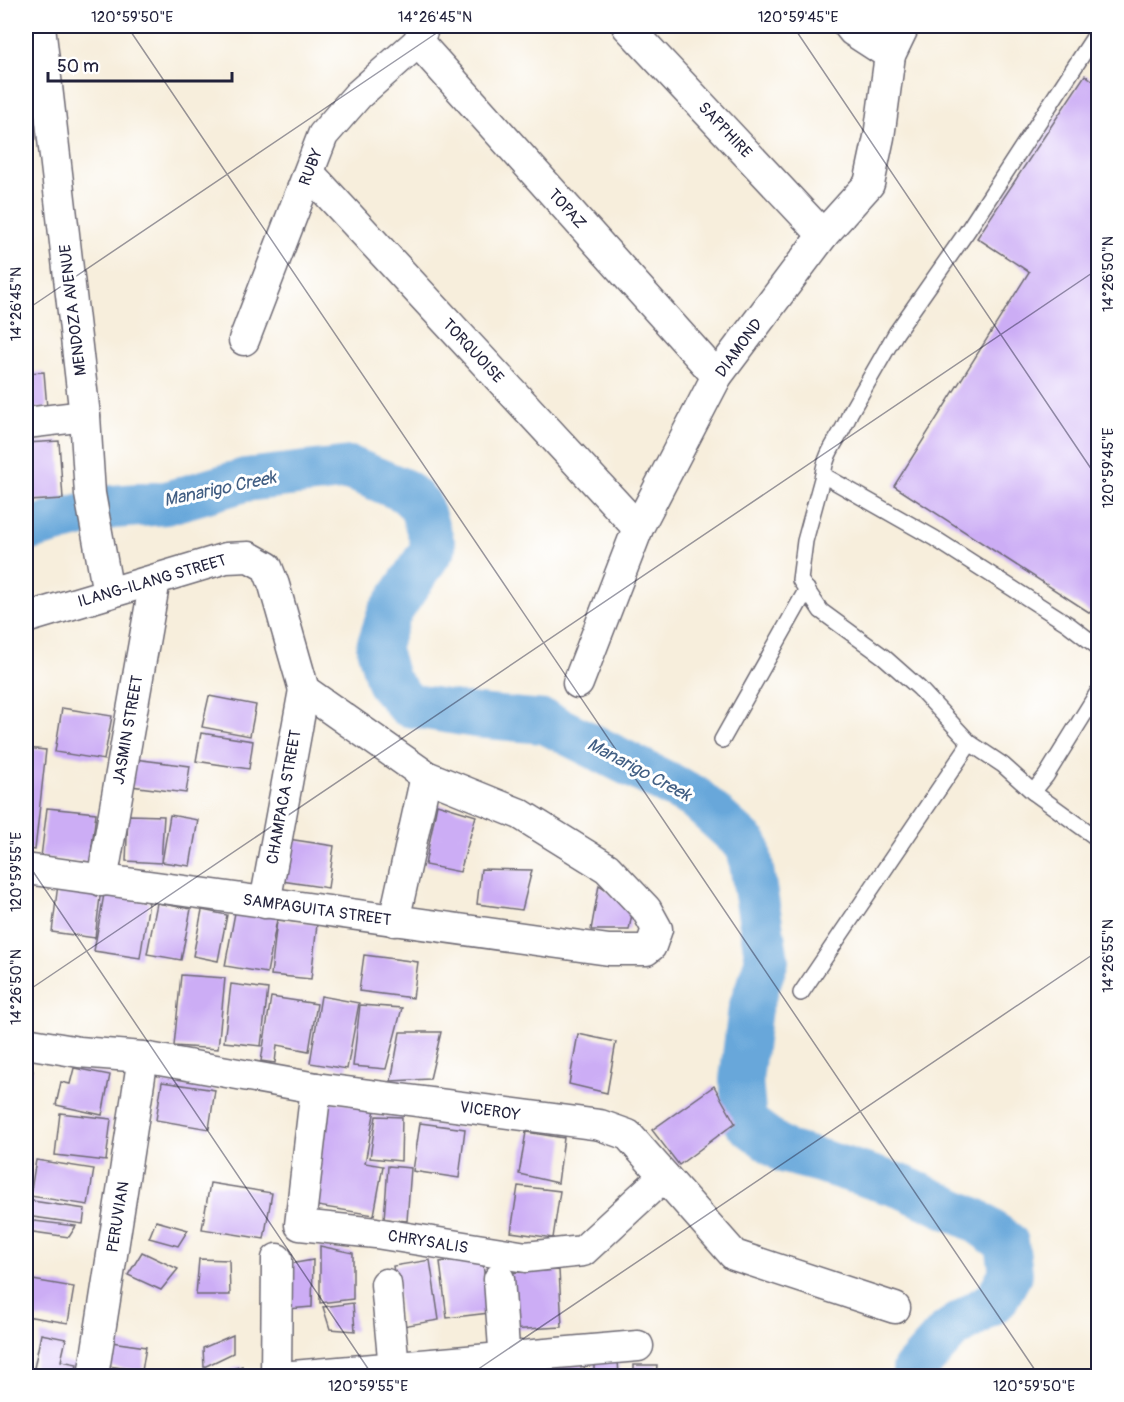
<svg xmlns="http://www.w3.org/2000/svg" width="1124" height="1402" font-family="Pangolin,sans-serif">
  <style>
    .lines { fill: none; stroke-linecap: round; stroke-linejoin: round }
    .river { stroke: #67a7da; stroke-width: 44 }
    .building { fill: #ccadf5 }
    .lane-casing { stroke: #6d6973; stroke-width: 18 }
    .street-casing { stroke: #6d6973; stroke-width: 33 }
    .lane { stroke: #fff; stroke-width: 15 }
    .street { stroke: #fff; stroke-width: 30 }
    .ticks { fill: none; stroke: #22223b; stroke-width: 1.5; stroke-opacity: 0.45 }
    .labels { text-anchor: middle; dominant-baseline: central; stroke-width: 6; stroke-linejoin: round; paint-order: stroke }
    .street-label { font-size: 16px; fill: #22223b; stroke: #fff }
    .water-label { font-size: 18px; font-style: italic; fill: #415e83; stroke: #fff }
    .neatline { fill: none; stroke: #22223b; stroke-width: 2 }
    .ticks-label { font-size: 15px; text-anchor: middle; fill: #22223b }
  </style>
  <rect width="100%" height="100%" fill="#fff"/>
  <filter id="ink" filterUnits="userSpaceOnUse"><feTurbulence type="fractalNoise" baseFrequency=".0167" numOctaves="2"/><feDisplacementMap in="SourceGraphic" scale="12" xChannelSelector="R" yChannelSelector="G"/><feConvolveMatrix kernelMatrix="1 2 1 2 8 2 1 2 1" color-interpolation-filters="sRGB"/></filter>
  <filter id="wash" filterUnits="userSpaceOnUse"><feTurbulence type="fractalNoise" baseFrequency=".008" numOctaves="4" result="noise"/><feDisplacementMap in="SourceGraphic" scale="24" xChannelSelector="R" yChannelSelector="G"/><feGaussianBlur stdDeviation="1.35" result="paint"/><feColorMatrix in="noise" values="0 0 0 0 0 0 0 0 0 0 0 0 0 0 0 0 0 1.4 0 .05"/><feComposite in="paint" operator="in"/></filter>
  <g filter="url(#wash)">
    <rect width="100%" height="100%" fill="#f7eedc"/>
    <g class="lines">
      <polyline class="river" points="26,530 112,507 166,503 245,480 350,468 405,491 420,505 434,547 389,614 378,647 388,682 408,705 476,716 545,722 694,797 748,846 767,960 750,1008 741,1080 745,1122 785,1152 820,1161 903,1187 975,1220 1007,1243 1011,1273 996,1300 949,1331 914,1370 914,1376"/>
    </g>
    <g id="blocks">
      <g class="building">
        <polygon points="1085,75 1098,84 1098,618 894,486 1029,272 977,238"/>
        <polygon points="44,372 47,408 26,409 26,373"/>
        <polygon points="59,441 63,499 28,501 26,443"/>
        <polygon points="209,696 256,705 250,736 202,727"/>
        <polygon points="62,708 112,716 104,760 55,752"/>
        <polygon points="201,733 253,741 249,769 196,761"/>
        <polygon points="26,748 46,750 35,850 26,849"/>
        <polygon points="134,759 190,766 186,793 131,786"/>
        <polygon points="437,804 476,816 460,872 425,865"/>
        <polygon points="47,808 96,813 90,862 41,857"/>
        <polygon points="128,815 164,816 161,863 126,861"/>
        <polygon points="170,815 198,820 190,866 162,862"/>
        <polygon points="288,839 334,846 328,888 282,881"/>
        <polygon points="481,869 532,870 522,910 477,904"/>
        <polygon points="58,884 101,889 95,938 52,932"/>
        <polygon points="599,885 633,908 629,930 591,930"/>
        <polygon points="104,894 149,902 140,958 94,951"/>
        <polygon points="237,902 279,909 267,973 225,966"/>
        <polygon points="157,903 191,909 181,960 147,954"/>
        <polygon points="202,910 227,915 218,961 193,956"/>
        <polygon points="277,920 317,924 311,979 271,975"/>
        <polygon points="364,955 418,962 413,998 359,991"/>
        <polygon points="181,975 225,978 218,1049 174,1046"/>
        <polygon points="231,984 268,989 261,1046 224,1042"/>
        <polygon points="321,996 359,1003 347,1069 310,1063"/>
        <polygon points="271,997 317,1004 309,1051 277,1045 275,1063 261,1061"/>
        <polygon points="360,1005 402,1008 386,1069 353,1066"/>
        <polygon points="400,1032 441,1032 430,1079 391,1081"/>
        <polygon points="578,1034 616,1042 607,1093 569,1084"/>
        <polygon points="74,1068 110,1075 102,1115 56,1105 61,1082 70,1084"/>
        <polygon points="26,1069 33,1071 26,1095"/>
        <polygon points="162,1082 215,1090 209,1129 156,1120"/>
        <polygon points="714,1086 735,1123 679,1165 652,1130"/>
        <polygon points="330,1101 375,1109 365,1163 383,1166 374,1215 311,1205"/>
        <polygon points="60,1113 111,1119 106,1161 55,1155"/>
        <polygon points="376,1116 402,1117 401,1161 370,1158"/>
        <polygon points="420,1123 465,1129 459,1178 413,1171"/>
        <polygon points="526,1132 564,1138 558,1183 519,1174"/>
        <polygon points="26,1157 31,1157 28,1191 26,1191"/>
        <polygon points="36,1160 94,1169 88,1205 30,1196"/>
        <polygon points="388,1166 411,1168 407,1221 384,1219"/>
        <polygon points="210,1183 272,1193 264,1239 202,1229"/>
        <polygon points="518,1186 560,1191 553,1238 511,1232"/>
        <polygon points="26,1200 85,1209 83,1224 26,1216"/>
        <polygon points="26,1220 76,1226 69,1237 26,1231"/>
        <polygon points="156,1221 188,1230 178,1246 149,1238"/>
        <polygon points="320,1246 353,1253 353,1299 320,1303"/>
        <polygon points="142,1252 178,1269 161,1290 128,1275"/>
        <polygon points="482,1256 489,1313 447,1318 440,1262"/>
        <polygon points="199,1259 229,1260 230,1295 196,1295"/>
        <polygon points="313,1260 312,1307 288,1309 284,1265"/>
        <polygon points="430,1260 439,1320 403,1326 393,1266"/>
        <polygon points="559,1270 562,1327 508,1330 505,1273"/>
        <polygon points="27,1279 74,1287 68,1323 26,1316"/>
        <polygon points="353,1303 355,1331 330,1329 323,1307"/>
        <polygon points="41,1334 66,1339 61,1361 77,1364 75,1376 53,1376 33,1373"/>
        <polygon points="233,1335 233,1353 204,1367 203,1348"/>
        <polygon points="111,1342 146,1347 142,1371 108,1366"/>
        <polygon points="618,1360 619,1376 594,1376 594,1361"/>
        <polygon points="584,1364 585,1376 554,1376 554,1365"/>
        <polygon points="634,1365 657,1365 656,1376 634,1376"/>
        <polygon points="242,1366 242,1376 213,1376 213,1375"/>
        <polygon points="114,1371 140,1375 140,1376 113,1376"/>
        <polygon points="544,1372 544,1376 517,1376 517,1375"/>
      </g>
    </g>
  </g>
  <g filter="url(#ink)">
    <use href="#blocks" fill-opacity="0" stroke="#6d6973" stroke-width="1.5"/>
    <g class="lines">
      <g class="lane-casing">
        <g id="lane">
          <path d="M1098 31 968 230 896 333 850 413C842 437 826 448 823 475L805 541 800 580 821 611 884 657 919 688 970 743 1003 765 1033 792 1098 839"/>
          <polyline points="823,475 934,538 1068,624 1098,647"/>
          <polyline points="722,740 807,589"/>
          <polyline points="1033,792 1046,776 1098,692"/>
          <polyline points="801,993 970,743"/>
        </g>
      </g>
      <g class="street-casing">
        <g id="street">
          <polyline points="40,26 85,416 90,494 108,593"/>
          <polyline points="627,26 823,235"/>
          <polyline points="849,26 853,31 890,55"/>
          <polyline points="418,42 717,376"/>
          <polyline points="309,173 638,528"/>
          <polyline points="244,340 323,135 358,95 418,42 424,26"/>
          <polyline points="26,423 85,416"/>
          <polyline points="26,618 226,558 249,557 267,567 274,585 304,690 426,776 520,814 607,868 646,909 657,929 651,946 646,950 609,950 26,869"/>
          <polyline points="578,683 638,528 717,376 823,235 869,184 879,137 890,55 904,26"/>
          <polyline points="102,881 155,580"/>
          <polyline points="265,903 304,690"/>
          <polyline points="394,921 426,776"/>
          <polyline points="26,1043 79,1052 143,1057 316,1088 600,1125 628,1135 734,1255 895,1308"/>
          <polyline points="316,1088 300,1225 376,1233 526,1257 583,1251 664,1176"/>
          <polyline points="499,1279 506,1376"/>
          <polyline points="386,1284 394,1368"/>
          <polyline points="93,1376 143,1057"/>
          <polyline points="276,1376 277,1259"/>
          <polyline points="293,1376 638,1346"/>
        </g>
      </g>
      <use href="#lane" class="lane"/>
      <use href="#street" class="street"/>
    </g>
  </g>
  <path class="ticks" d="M127 26 1039 1376M793 26 1098 479M26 310 447 26M26 861 373 1376M26 992 1098 269M468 1376 1098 951"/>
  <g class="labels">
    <g class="street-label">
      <text transform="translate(725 130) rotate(47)">SAPPHIRE</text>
      <text transform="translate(311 167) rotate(-69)">RUBY</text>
      <text transform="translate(567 209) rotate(48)">TOPAZ</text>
      <text transform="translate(73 310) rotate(-97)">MENDOZA AVENUE</text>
      <text transform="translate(739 348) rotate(-54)">DIAMOND</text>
      <text transform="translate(473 351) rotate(47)">TORQUOISE</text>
      <text transform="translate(152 581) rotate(-16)">ILANG-ILANG STREET</text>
      <text transform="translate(128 730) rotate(-80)">JASMIN STREET</text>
      <text transform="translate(284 797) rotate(-80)">CHAMPACA STREET</text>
      <text transform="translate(317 910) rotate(8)">SAMPAGUITA STREET</text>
      <text transform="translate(490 1111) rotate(8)">VICEROY</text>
      <text transform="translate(118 1217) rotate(-81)">PERUVIAN</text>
      <text transform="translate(428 1242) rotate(9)">CHRYSALIS</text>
    </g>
    <g class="water-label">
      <text transform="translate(220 489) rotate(-12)">Manarigo Creek</text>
      <text transform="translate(639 770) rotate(28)">Manarigo Creek</text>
    </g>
  </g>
  <rect width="1124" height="1402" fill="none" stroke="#fff" stroke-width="66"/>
  <path d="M48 72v9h184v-9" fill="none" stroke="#22223b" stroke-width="3"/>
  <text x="57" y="72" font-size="18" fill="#22223b" stroke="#ffffff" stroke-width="4.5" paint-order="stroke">50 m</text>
  <rect x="33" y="33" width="1058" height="1336" class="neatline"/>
  <g class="ticks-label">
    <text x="132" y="22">120°59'50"E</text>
    <text x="435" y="22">14°26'45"N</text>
    <text x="798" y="22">120°59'45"E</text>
    <text transform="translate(1108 274) rotate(-90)" y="5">14°26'50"N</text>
    <text transform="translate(16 304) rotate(-90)" y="5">14°26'45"N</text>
    <text transform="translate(1108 468) rotate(-90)" y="5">120°59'45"E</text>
    <text transform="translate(16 872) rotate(-90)" y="5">120°59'55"E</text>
    <text transform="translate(1108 956) rotate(-90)" y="5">14°26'55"N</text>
    <text transform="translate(16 987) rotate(-90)" y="5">14°26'50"N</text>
    <text x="368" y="1391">120°59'55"E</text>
    <text x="1034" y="1391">120°59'50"E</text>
  </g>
</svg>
